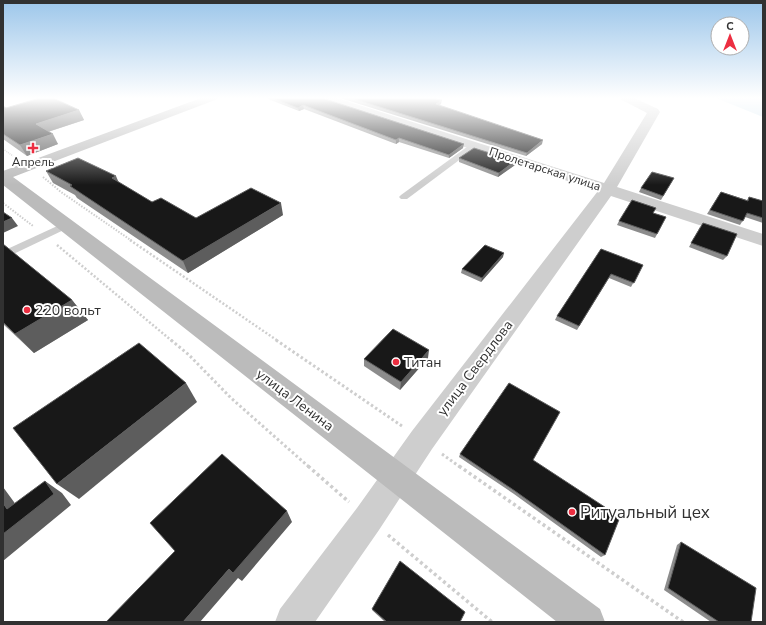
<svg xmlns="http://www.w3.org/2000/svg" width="766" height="625" font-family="'Nunito Sans',sans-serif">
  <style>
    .water { fill: #cae1ee }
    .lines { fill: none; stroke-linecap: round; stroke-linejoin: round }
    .path-far4 { stroke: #cecece; stroke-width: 1.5; stroke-dasharray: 1 1; stroke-linecap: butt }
    .path-far3 { stroke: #cecece; stroke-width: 2; stroke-dasharray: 1.5 1.5; stroke-linecap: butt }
    .path-far2 { stroke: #cecece; stroke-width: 2.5; stroke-dasharray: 2 2; stroke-linecap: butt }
    .path-far1 { stroke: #cecece; stroke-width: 3; stroke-dasharray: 2.5 2.5; stroke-linecap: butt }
    .path { stroke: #cecece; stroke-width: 3.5; stroke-dasharray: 3 3; stroke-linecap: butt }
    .lane { fill: #cecece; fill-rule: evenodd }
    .street { fill: #cecece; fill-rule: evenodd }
    .secondary { fill: #bbb; fill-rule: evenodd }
    .wall { fill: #8c8c8c }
    .shaded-wall { fill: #5d5d5d }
    .building { fill: #181818; stroke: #5d5d5d }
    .poi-dot { fill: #ec2e41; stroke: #fff; stroke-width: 1.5 }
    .labels { text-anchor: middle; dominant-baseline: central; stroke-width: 4; stroke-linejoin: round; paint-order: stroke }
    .far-poi-label { font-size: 12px; fill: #313131; stroke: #fff }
    .far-street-label { font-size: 12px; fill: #313131; stroke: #fff }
    .poi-label { font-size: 14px; fill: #313131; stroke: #fff; text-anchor: start }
    .street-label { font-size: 14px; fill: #313131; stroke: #fff }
    .near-poi-label { font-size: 17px; fill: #313131; stroke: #fff; text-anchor: start }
  </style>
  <rect width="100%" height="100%" fill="#fff"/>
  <polygon class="water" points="716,98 763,98 763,117"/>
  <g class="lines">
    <polyline class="path-far4" points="3,149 13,156"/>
    <g class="path-far3">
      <polyline points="43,177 61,192 132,241"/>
      <polyline points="3,203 33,226"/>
    </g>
    <g class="path-far2">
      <polyline points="130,240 278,341"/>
      <polyline points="57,245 172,341"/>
    </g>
    <g class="path-far1">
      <polyline points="171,340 189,355 231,398 309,467"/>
      <polyline points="276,340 402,426"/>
      <polyline points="442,454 460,467"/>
    </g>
    <g class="path">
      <polyline points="308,466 349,502"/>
      <polyline points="459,466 683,622"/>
      <polyline points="388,535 492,622"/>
    </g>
    <g class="lane">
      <polygon points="471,144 477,144 478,146 407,199 401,199 399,197 401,195"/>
      <polygon points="66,222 70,223 71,225 70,227 3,259 3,251"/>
    </g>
    <polygon class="street" points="321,98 337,98 604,183 647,113 622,100 620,98 634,98 658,109 660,112 617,187 763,234 763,246 611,196 432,449 379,530 315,622 275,622 280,609 357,508 412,431 598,191 323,100"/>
    <polygon class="secondary" points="201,98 217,98 215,100 13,177 600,609 605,622 557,622 3,185 3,171"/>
  </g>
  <g class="wall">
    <polygon points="267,98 322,98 463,148 449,158 399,142 396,144 304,109 299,111 268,99"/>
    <polygon points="340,98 431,98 441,104 439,105 542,144 526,156"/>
    <polygon points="3,106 6,108 79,110 84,120 48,132 58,144 27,156 3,139"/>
    <polygon points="459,158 515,161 515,165 498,177 459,162"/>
    <polygon points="46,171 118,182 152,202 196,218 283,215 188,273 77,198 75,195 53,183"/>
    <polygon points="674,178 661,200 639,192 641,188"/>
    <polygon points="721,192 747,200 749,197 763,201 763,223 745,217 740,225 707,214"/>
    <polygon points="653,213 666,217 655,238 617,225 619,221"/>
    <polygon points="700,227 727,256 723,260 689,247"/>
    <polygon points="3,244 72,300 88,320 34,353 3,324"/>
    <polygon points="601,249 643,265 631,287 609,278 577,330 555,320 557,316"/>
    <polygon points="503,257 481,282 461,273 462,269"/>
    <polygon points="428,358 400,390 364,366 364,359"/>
    <polygon points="460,454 533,460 605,555 601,557 514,494 459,457"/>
    <polygon points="681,542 751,622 711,622 664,590 677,545"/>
    <polygon points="372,609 460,622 385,622 372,610"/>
  </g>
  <g class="shaded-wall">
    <polygon points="442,100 441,104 436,107 436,104"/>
    <polygon points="303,105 304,109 299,111 298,108"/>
    <polygon points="79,110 84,120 41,134 36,124"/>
    <polygon points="53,134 58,144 27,156 20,145"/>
    <polygon points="399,138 399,142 396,144 396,140"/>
    <polygon points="543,140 542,144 526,156 527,153"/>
    <polygon points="464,144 463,148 449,158 449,155"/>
    <polygon points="515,161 515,165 498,177 499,173"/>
    <polygon points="116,176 121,188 112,178"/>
    <polygon points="281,203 283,215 188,273 183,261"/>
    <polygon points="12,218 18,226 3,233 3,222"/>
    <polygon points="504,253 503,257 481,282 482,278"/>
    <polygon points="72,300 88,320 34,353 15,334"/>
    <polygon points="429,350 428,358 400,390 401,382"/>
    <polygon points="186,383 197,402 79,499 57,484"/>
    <polygon points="45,481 62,493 71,505 3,561 3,534 7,509 3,503 3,487 25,517"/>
    <polygon points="287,511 292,522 242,581 238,578 200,622 183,622 229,569"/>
  </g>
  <g class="building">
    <polygon points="40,98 53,98 79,110 36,124 53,134 20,145 3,134 3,106 6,108"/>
    <polygon points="272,98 322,98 464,144 449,155 399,138 396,140 303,105 298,108"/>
    <polygon points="351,98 431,98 442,100 436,104 543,140 527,153"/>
    <polygon points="474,148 515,161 499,173 459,158"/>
    <polygon points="78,158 116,176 112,178 152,202 161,198 196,218 251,188 281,203 183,261 70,186 72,185 46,171"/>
    <polygon points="652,172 674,178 663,196 641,188"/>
    <polygon points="721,192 748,201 749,197 763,201 763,218 747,213 743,221 710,210"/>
    <polygon points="632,200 656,208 653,213 666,217 657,234 619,221"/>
    <polygon points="3,212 12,218 3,222"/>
    <polygon points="703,223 737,234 727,256 691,243"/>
    <polygon points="3,244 72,300 15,334 3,322"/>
    <polygon points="485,245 504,253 482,278 462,269"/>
    <polygon points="601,249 643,265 634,283 611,274 579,326 557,316"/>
    <polygon points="393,329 429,350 401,382 364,359"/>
    <polygon points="139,343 186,383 57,484 13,428"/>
    <polygon points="509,383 560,412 533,460 620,517 605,555 515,491 460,454"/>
    <polygon points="222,454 287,511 233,573 229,569 183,622 106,622 175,551 150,523"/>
    <polygon points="45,481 54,494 3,534 3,503 7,509"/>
    <polygon points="681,542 756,588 751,622 719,622 668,588"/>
    <polygon points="400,561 465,612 460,622 387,622 372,609"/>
  </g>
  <linearGradient id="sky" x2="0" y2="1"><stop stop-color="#9cc6ea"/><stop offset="0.53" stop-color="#fff"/><stop offset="1" stop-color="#fff" stop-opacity="0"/></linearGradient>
  <rect width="766" height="185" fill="url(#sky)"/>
  <g class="poi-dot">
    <path d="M31 142h4v4h4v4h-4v4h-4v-4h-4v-4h4z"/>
    <circle cx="27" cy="310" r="4"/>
    <circle cx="396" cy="362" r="4"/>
    <circle cx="572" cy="512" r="4"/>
  </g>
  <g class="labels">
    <g class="far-poi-label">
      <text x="33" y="162">Апрель</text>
    </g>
    <g class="far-street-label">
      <text transform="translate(545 169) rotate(18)">Пролетарская улица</text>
    </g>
    <g class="poi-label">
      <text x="35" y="310">220 вольт</text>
      <text x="404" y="362">Титан</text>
    </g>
    <g class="street-label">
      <text transform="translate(475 368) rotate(-53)">улица Свердлова</text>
      <text transform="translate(295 400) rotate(37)">улица Ленина</text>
    </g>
    <g class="near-poi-label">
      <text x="580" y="512">Ритуальный цех</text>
    </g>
  </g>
  <rect width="766" height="625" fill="none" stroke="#313131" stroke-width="8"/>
  <g transform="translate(730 36)"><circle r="19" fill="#ffffff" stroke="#adadad"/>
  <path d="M0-3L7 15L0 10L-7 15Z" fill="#ec2e41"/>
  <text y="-6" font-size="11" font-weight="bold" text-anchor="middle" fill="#313131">С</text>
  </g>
</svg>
